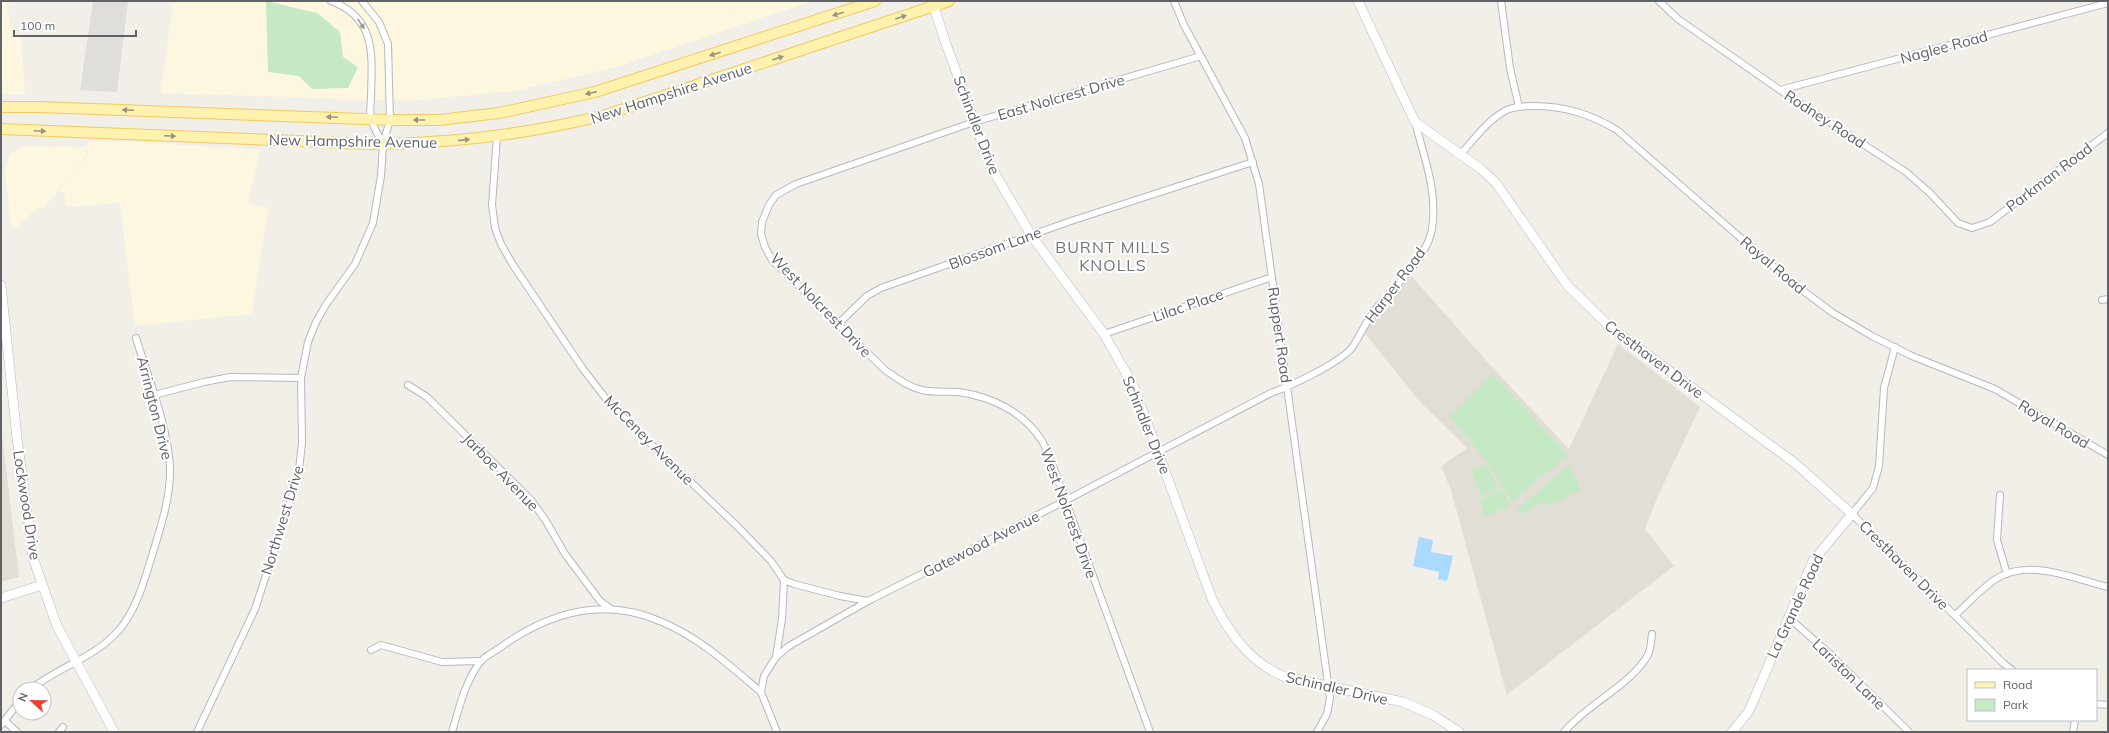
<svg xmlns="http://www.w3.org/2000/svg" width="2109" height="733" font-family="Mulish,sans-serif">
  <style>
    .commercial { fill: #fef7e0 }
    .industrial { fill: #e0deda }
    .education { fill: #e1ded6 }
    .green { fill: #c5e8c5 }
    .water { fill: #aadaff }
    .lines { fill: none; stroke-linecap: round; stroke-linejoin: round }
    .street-casing { stroke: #b5b8bc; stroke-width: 8 }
    .secondary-casing { stroke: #b6babf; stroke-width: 10 }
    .primary-casing { stroke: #f2c960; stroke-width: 12 }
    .street { stroke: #fff; stroke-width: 6 }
    .secondary { stroke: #fff; stroke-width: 9 }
    .primary { stroke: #fff2af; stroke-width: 10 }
    .oneway { fill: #979581 }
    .oneway2 { fill: #979a9d }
    .labels { text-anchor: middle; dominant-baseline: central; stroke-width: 4; stroke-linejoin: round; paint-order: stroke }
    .street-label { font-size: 15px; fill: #5f6368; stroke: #fff }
    .neighbourhood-label { font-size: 16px; letter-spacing: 1px; fill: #70757a; stroke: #fff }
  </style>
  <rect width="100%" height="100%" fill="#f1efe8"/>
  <g class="commercial">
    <polygon points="1,1 16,1 7,4 10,27 21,38 25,94 1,94"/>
    <polygon points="173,1 813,1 613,68 514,91 408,101 161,93"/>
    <polygon points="87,141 139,142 260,150 248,203 268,208 252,314 135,326 120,203 67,207 64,193 59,190 88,156"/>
    <polygon points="26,146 86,147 87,156 43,208 39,207 13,230 10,217 5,169 10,154"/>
  </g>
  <polygon class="industrial" points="93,1 128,1 117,92 80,90"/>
  <g class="education">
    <polygon points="1408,272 1491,366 1569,449 1618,344 1700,407 1657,498 1645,529 1674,566 1507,695 1451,490 1441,466 1467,448 1420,402 1364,332"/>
    <polygon points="1,426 19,577 1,582"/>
  </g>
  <g class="green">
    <polygon points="266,1 317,13 340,32 343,57 358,67 348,88 312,89 299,76 268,72"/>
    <polygon points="1493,374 1568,455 1512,501 1485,459 1450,417"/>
    <polygon points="1487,464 1498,489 1482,496 1471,470"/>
    <polygon points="1569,464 1581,490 1550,505 1547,501 1519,515 1517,510"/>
    <polygon points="1502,489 1510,505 1486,517 1479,501"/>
  </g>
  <polygon class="water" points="1419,537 1433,540 1431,552 1453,556 1447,581 1438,579 1439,572 1413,566"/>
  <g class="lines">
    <g class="street-casing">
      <g id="street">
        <path d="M331 1C377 18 372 56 371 97 371 104 369 112 371 119 373 127 379 136 383 144"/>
        <polyline points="1174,1 1184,25 1245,138 1259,184 1330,698 1327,714 1317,732"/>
        <polyline points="1501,1 1510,68 1519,107"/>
        <polyline points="1659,1 1678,19 1780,90 1906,172 1930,193 1958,223 1972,228 1990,222 2108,133"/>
        <polyline points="1780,90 2108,3"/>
        <polyline points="497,136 492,205 495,228 501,244 513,265 583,369 607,400 632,426 737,526 771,561 784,580 782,619 776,657 764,676 761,692 777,732"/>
        <path d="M1461 154C1475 138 1489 118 1509 109 1517 106 1526 106 1534 106 1565 106 1590 114 1617 130L1790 281 1833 313 1872 336 1912 356 1995 389 2108 455"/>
        <polyline points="2102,300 2108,299"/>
        <polyline points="838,324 867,296 881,288 1071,221 1253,162"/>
        <polyline points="1104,334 1272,277"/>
        <polyline points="1895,347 1884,388 1879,466 1873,488 1852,514 2003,663 2012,670"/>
        <polyline points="408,385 427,397 531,500 546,521 565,554 600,601 611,609"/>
        <polyline points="154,395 204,382 230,377 301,378"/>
        <polyline points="2000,495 1997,540 2007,574"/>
        <polyline points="784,580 794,584 840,596 868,601"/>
        <path d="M1955 615C1968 604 1986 583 2001 576 2034 560 2076 579 2108 587"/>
        <polyline points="1788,617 1831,655 1909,732"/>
        <polyline points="371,650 381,645 442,662 481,661"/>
        <path d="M776 657 789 646 868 601 1005 532 1271 393C1291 386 1337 364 1351 349 1360 337 1365 322 1375 310 1393 287 1427 259 1432 229 1438 192 1424 157 1415 122"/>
        <path d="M31 689C58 667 95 658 119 630 135 612 144 582 151 559 160 529 171 498 170 467 168 427 148 377 136 338"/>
        <polyline points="2096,704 2108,705"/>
        <polyline points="5,721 17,732"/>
        <polyline points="1,725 20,701"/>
        <polyline points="59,732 63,727"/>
        <polyline points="197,732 255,609 289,505 299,470 302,443 301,378 308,342 316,322 327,303 355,264 373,223 381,176 383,144 390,120 388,44 379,22 362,1"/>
        <path d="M452 732C459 708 465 682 480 662 486 655 498 650 505 644 553 611 606 597 662 622 700 638 730 666 761 692"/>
        <path d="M1150 732 1054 469C1050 460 1047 449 1042 441 1024 412 992 397 959 392 947 391 934 393 922 390 908 387 897 378 885 370L772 260 765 247 761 234 762 222 769 205 776 195 796 184 974 122 1201 56"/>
        <path d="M1564 732C1587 704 1631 685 1648 655 1651 649 1651 640 1652 634"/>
        <polyline points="2073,732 2075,720"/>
      </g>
    </g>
    <g class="secondary-casing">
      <g id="secondary">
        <path d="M932 1 945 41 991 167 1031 235 1104 334 1134 387 1212 599C1229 633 1249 662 1285 677L1403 702 1433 715 1459 732"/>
        <polyline points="1358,1 1415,122 1481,169 1496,183 1567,285 1610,327 1796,464 1852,514 1813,561 1749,711 1732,732"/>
        <polyline points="1,285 17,438 33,558 57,626 114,732"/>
        <polyline points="1,598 42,585"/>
      </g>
    </g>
    <g class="primary-casing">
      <g id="primary">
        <polyline points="1,107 39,107 390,120 439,120 499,113 595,92 875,1"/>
        <path d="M1 129 370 144C451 144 530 134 609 114L949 1"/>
      </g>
    </g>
    <use href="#street" class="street"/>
    <use href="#secondary" class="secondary"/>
    <use href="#primary" class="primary"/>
  </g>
  <defs><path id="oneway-solid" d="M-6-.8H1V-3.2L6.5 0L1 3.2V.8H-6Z"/></defs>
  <g class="oneway">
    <use href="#oneway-solid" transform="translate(838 14) rotate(162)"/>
    <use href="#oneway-solid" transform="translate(901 17) rotate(-19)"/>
    <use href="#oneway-solid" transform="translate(715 54) rotate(162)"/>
    <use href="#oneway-solid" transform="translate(778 58) rotate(-19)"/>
    <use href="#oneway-solid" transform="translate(591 93) rotate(167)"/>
    <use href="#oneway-solid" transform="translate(128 110) rotate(-178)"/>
    <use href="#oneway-solid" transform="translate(332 117) rotate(-178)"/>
    <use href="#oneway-solid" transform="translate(419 120) rotate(-180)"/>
    <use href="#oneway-solid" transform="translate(40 131) rotate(2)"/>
    <use href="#oneway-solid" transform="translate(170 136) rotate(3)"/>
    <use href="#oneway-solid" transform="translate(464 140) rotate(-6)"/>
  </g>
  <use class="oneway2" href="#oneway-solid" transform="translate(361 24) rotate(57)"/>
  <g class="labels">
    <g class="street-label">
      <text transform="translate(1944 47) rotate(-15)">Naglee Road</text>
      <text transform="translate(671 93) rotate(-18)">New Hampshire Avenue</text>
      <text transform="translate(1061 97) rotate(-16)">East Nolcrest Drive</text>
      <text transform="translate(1825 119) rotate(33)">Rodney Road</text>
      <text transform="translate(977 125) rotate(69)">Schindler Drive</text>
      <text transform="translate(353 141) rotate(1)">New Hampshire Avenue</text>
      <text transform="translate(2049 177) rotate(-37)">Parkman Road</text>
      <text transform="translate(995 248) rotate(-20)">Blossom Lane</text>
      <text transform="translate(1773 265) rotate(40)">Royal Road</text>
      <text transform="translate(1395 285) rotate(-53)">Harper Road</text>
      <text transform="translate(821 305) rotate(46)">West Nolcrest Drive</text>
      <text transform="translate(1188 305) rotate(-19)">Lilac Place</text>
      <text transform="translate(1280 335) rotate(82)">Ruppert Road</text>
      <text transform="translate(1654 359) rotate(37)">Cresthaven Drive</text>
      <text transform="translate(155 408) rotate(76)">Arrington Drive</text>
      <text transform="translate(2054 424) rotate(31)">Royal Road</text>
      <text transform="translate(1147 425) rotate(68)">Schindler Drive</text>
      <text transform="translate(649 440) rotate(45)">McCeney Avenue</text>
      <text transform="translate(501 472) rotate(46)">Jarboe Avenue</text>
      <text transform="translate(27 505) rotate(81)">Lockwood Drive</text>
      <text transform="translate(1069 513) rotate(70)">West Nolcrest Drive</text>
      <text transform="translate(282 520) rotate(-73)">Northwest Drive</text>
      <text transform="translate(981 544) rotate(-27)">Gatewood Avenue</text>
      <text transform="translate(1904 565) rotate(45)">Cresthaven Drive</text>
      <text transform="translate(1795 606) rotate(-65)">La Grande Road</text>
      <text transform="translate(1849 674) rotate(44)">Lariston Lane</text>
      <text transform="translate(1337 688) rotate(13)">Schindler Drive</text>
    </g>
    <g class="neighbourhood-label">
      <text x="1113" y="247">BURNT MILLS<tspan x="1113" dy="18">KNOLLS</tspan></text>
    </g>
  </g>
  <rect width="2109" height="733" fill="none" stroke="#5f6368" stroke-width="4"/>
  <rect x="1967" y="669" width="130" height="52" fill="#ffffff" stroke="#bfc1c3"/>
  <rect x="1975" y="682" width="20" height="6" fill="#fff2af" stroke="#bfc1c3"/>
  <text x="2003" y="689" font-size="12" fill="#5f6368">Road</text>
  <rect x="1975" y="699" width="20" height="12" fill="#c5e8c5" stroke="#bfc1c3"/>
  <text x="2003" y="709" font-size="12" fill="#5f6368">Park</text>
  <g transform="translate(32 701) rotate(292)"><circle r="19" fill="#ffffff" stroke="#bfc1c3"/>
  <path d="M0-3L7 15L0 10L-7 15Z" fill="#ea4335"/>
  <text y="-6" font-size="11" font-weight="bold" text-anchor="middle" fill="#5f6368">N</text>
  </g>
  <path d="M14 30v6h122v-6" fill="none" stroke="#5f6368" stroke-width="2"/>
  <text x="20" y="30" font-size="12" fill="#5f6368" stroke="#ffffff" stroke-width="3" paint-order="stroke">100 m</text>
</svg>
